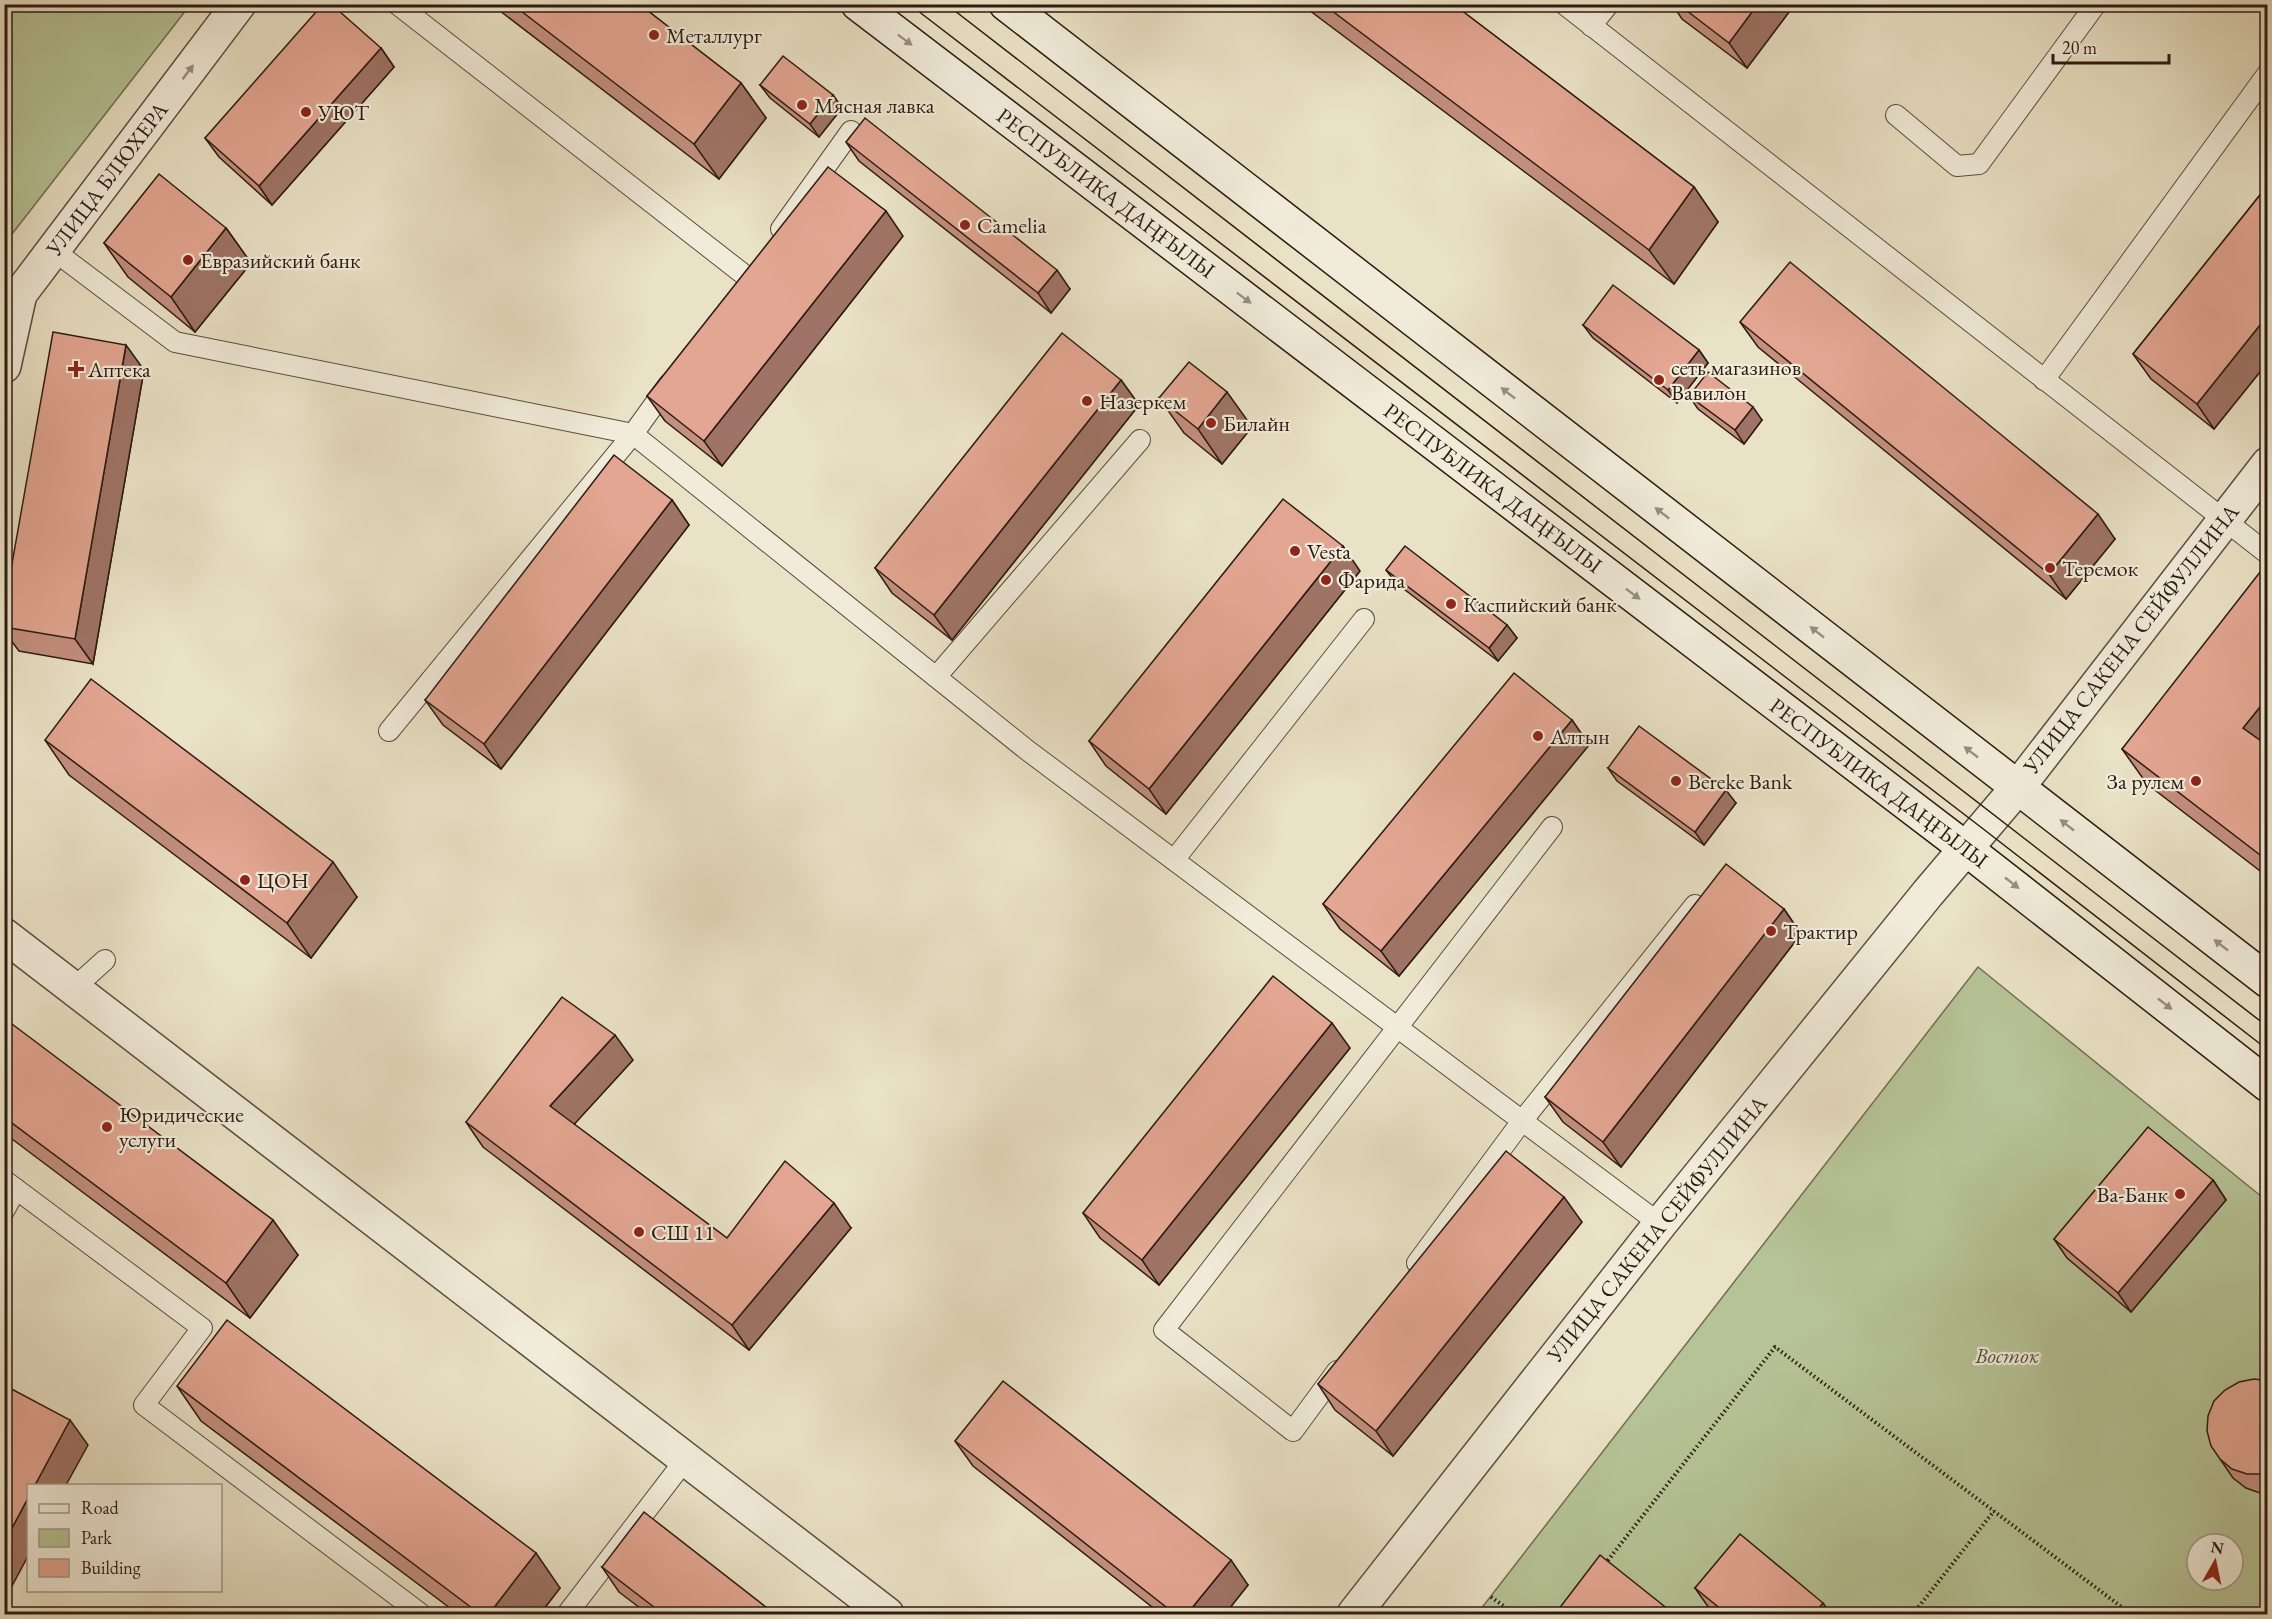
<svg xmlns="http://www.w3.org/2000/svg" width="2272" height="1619" font-family="'EB Garamond',serif">
  <style>
    .green { fill: #b6c396; stroke: #716e54; stroke-width: 1.5; fill-rule: evenodd }
    .lines { fill: none; stroke-linecap: round; stroke-linejoin: round }
    .service-casing { stroke: #5c4c3f; stroke-width: 22 }
    .minor-casing { stroke: #5c4c3f; stroke-width: 36 }
    .tertiary-casing { stroke: #5c4c3f; stroke-width: 36 }
    .secondary-casing { stroke: #2c1a12; stroke-width: 36 }
    .path { stroke: #2c1a12; stroke-width: 4; stroke-dasharray: 1.5 3; stroke-linecap: butt }
    .service { stroke: #f1ecda; stroke-width: 20 }
    .minor { stroke: #f1ecda; stroke-width: 33 }
    .tertiary { stroke: #f1ecda; stroke-width: 33 }
    .secondary { stroke: #f1ecda; stroke-width: 33 }
    .tram { stroke: #2c1a12; stroke-width: 1.5 }
    .wall { fill: #c38f7e; stroke: #2c1a12; stroke-width: 1.5 }
    .shaded-wall { fill: #9f7466; stroke: #2c1a12; stroke-width: 1.5 }
    .building { fill: #e3a692; stroke: #2c1a12; stroke-width: 1.5 }
    .oneway { fill: #988e80 }
    .poi-dot { fill: #8f2418; stroke: #f1ecda; stroke-width: 2 }
    .labels { text-anchor: middle; dominant-baseline: central; stroke-width: 4.5; stroke-linejoin: round; paint-order: stroke }
    .poi-label { font-size: 22px; fill: #2c1a12; stroke: #f1ecda; text-anchor: start }
    .street-label { font-size: 22px; fill: #2c1a12; stroke: #f1ecda }
    .park-label { font-size: 22px; font-style: italic; fill: #554d3a; stroke: #f1ecda }
  </style>
  <rect width="100%" height="100%" fill="#eae2c6"/>
  <filter id="stains"><feTurbulence type="fractalNoise" baseFrequency=".00333" numOctaves="4"/><feColorMatrix values="0 0 0 0 .2 0 0 0 0 .09 0 0 0 0 .02 0 0 0 .5 -.17"/></filter>
  <radialGradient id="worn" r=".72"><stop offset=".6" stop-color="#630" stop-opacity="0"/><stop offset="1" stop-color="#630" stop-opacity=".3"/></radialGradient>
  <g class="green">
    <polygon points="5,4 190,5 5,243 4,5"/>
    <path d="M1978 967 2267 1201V1614H1477ZM2197 1544H2233V1580H2197Z"/>
  </g>
  <g class="lines">
    <g class="service-casing">
      <g id="service">
        <polyline points="397,4 747,277"/>
        <polyline points="1564,4 2268,554"/>
        <polyline points="1591,26 1609,4"/>
        <polyline points="1896,115 1957,166 1979,164 2096,4"/>
        <polyline points="781,229 851,131"/>
        <polyline points="53,250 175,342 633,434 669,384"/>
        <polyline points="2044,380 2268,73"/>
        <polyline points="936,677 1140,440"/>
        <polyline points="389,731 633,434 1027,750 1660,1224"/>
        <polyline points="1174,860 1364,619"/>
        <polyline points="74,988 105,960"/>
        <polyline points="4,1180 202,1328 144,1405 421,1614"/>
        <polyline points="4,1211 16,1189"/>
        <polyline points="1417,1263 1522,1121 1695,905"/>
        <polyline points="1337,1371 1293,1431 1164,1330 1552,827"/>
        <polyline points="567,1614 685,1460"/>
      </g>
    </g>
    <g class="minor-casing">
      <polyline id="minor" points="4,935 887,1614"/>
    </g>
    <g class="tertiary-casing">
      <g id="tertiary">
        <polyline points="4,366 20,294 239,4"/>
        <polyline points="1354,1614 1660,1224 1928,893 2018,787 2268,464"/>
      </g>
    </g>
    <g class="secondary-casing">
      <g id="secondary">
        <polyline points="858,4 1965,848 2268,1085"/>
        <polyline points="1006,4 2268,981"/>
      </g>
    </g>
    <g class="path">
      <polyline points="1605,1564 1775,1347 2131,1614"/>
      <polyline points="1491,1597 1515,1614"/>
      <polyline points="1913,1614 1994,1511"/>
    </g>
    <use href="#service" class="service"/>
    <use href="#minor" class="minor"/>
    <use href="#tertiary" class="tertiary"/>
    <use href="#secondary" class="secondary"/>
    <g class="tram">
      <polyline points="909,4 1982,828 2268,1050"/>
      <polyline points="946,4 2268,1027"/>
    </g>
  </g>
  <g class="wall">
    <polygon points="491,4 639,4 741,83 766,118 719,179"/>
    <polygon points="1301,4 1453,4 1694,187 1718,222 1674,284"/>
    <polygon points="1672,4 1795,4 1747,68 1682,19"/>
    <polygon points="381,48 394,67 272,205 219,157 205,138"/>
    <polygon points="760,85 833,95 842,108 819,137 770,98"/>
    <polygon points="846,142 1070,289 1051,313 859,161"/>
    <polygon points="2268,185 2268,362 2214,429 2151,379 2133,354"/>
    <polygon points="226,228 251,263 195,332 128,277 104,243"/>
    <polygon points="903,236 722,466 665,421 647,396"/>
    <polygon points="1740,322 2115,539 2066,599 1758,347"/>
    <polygon points="1583,325 1699,350 1708,363 1677,403 1593,338"/>
    <polygon points="144,370 93,664 19,651 4,631 4,609"/>
    <polygon points="1121,380 1139,405 952,640 892,593 875,568"/>
    <polygon points="1689,396 1762,420 1744,444 1698,409"/>
    <polygon points="1159,398 1252,427 1222,464 1184,433"/>
    <polygon points="672,500 689,525 501,769 443,725 425,700"/>
    <polygon points="2268,569 2268,877 2147,784 2122,749"/>
    <polygon points="1386,570 1507,625 1517,638 1498,661 1396,583"/>
    <polygon points="1360,571 1166,814 1106,766 1089,741"/>
    <polygon points="1572,720 1589,745 1399,976 1340,929 1323,904"/>
    <polygon points="45,740 357,897 311,958 69,775"/>
    <polygon points="1608,768 1736,803 1704,845 1617,781"/>
    <polygon points="1784,909 1801,934 1621,1167 1563,1122 1545,1097"/>
    <polygon points="4,1018 298,1255 250,1318 4,1133"/>
    <polygon points="1350,1048 1159,1285 1100,1238 1083,1213"/>
    <polygon points="633,1060 574,1124 727,1238 851,1228 749,1350 483,1147 466,1122"/>
    <polygon points="2213,1180 2226,1200 2131,1312 2067,1258 2054,1239"/>
    <polygon points="1582,1222 1393,1456 1335,1410 1318,1384"/>
    <polygon points="2268,1381 2268,1493 2260,1493 2246,1488 2233,1478 2220,1459"/>
    <polygon points="177,1386 560,1588 540,1614 458,1614 201,1421"/>
    <polygon points="955,1441 1248,1585 1225,1614 1161,1614 973,1466"/>
    <polygon points="602,1567 775,1614 648,1614 619,1592"/>
    <polygon points="1695,1588 1831,1614 1717,1614 1709,1608"/>
  </g>
  <g class="shaded-wall">
    <polygon points="1758,4 1795,4 1747,68 1729,43"/>
    <polygon points="381,48 394,67 272,205 259,186"/>
    <polygon points="741,83 766,118 719,179 694,144"/>
    <polygon points="833,95 842,108 819,137 810,124"/>
    <polygon points="1694,187 1718,222 1674,284 1649,250"/>
    <polygon points="886,211 903,236 722,466 704,441"/>
    <polygon points="226,228 251,263 195,332 171,297"/>
    <polygon points="1057,270 1070,289 1051,313 1038,293"/>
    <polygon points="2268,315 2268,362 2214,429 2197,404"/>
    <polygon points="126,345 144,370 93,664 75,639"/>
    <polygon points="1699,350 1708,363 1677,403 1668,390"/>
    <polygon points="1121,380 1139,405 952,640 934,615"/>
    <polygon points="1227,392 1252,427 1222,464 1198,429"/>
    <polygon points="1753,407 1762,420 1744,444 1735,430"/>
    <polygon points="672,500 689,525 501,769 484,744"/>
    <polygon points="2098,514 2115,539 2066,599 2049,574"/>
    <polygon points="1343,546 1360,571 1166,814 1149,789"/>
    <polygon points="1507,625 1517,638 1498,661 1489,648"/>
    <polygon points="2268,697 2268,762 2243,728"/>
    <polygon points="1572,720 1589,745 1399,976 1381,951"/>
    <polygon points="1726,790 1736,803 1704,845 1695,832"/>
    <polygon points="333,862 357,897 311,958 287,923"/>
    <polygon points="1784,909 1801,934 1621,1167 1603,1142"/>
    <polygon points="1332,1023 1350,1048 1159,1285 1142,1260"/>
    <polygon points="615,1035 633,1060 568,1131 550,1106"/>
    <polygon points="2213,1180 2226,1200 2131,1312 2118,1293"/>
    <polygon points="1564,1197 1582,1222 1393,1456 1376,1431"/>
    <polygon points="834,1203 851,1228 749,1350 732,1325"/>
    <polygon points="273,1220 298,1255 250,1318 226,1283"/>
    <polygon points="70,1420 88,1445 66,1485 35,1485"/>
    <polygon points="28,1498 28,1556 4,1601 4,1543"/>
    <polygon points="536,1553 560,1588 540,1614 489,1614"/>
    <polygon points="1231,1560 1248,1585 1225,1614 1187,1614"/>
    <polygon points="1823,1603 1831,1614 1814,1614"/>
  </g>
  <g class="building">
    <polygon points="323,4 331,4 381,48 259,186 205,138"/>
    <polygon points="512,4 639,4 741,83 694,144"/>
    <polygon points="1323,4 1453,4 1694,187 1649,250"/>
    <polygon points="1678,4 1758,4 1729,43"/>
    <polygon points="783,56 833,95 810,124 760,85"/>
    <polygon points="865,118 1057,270 1038,293 846,142"/>
    <polygon points="828,167 886,211 704,441 647,396"/>
    <polygon points="159,174 226,228 171,297 104,243"/>
    <polygon points="2268,185 2268,315 2197,404 2133,354"/>
    <polygon points="1790,262 2098,514 2049,574 1740,322"/>
    <polygon points="1613,285 1699,350 1668,390 1583,325"/>
    <polygon points="53,332 126,345 75,639 4,627 4,609"/>
    <polygon points="1062,333 1121,380 934,615 875,568"/>
    <polygon points="1189,362 1227,392 1198,429 1159,398"/>
    <polygon points="1708,372 1753,407 1735,430 1689,396"/>
    <polygon points="614,455 672,500 484,744 425,700"/>
    <polygon points="1283,499 1343,546 1149,789 1089,741"/>
    <polygon points="1405,546 1507,625 1489,648 1386,570"/>
    <polygon points="2264,567 2268,569 2268,697 2243,728 2268,746 2268,861 2122,749"/>
    <polygon points="1514,673 1572,720 1381,951 1323,904"/>
    <polygon points="91,679 333,862 287,923 45,740"/>
    <polygon points="1639,726 1726,790 1695,832 1608,768"/>
    <polygon points="1726,864 1784,909 1603,1142 1545,1097"/>
    <polygon points="1273,976 1332,1023 1142,1260 1083,1213"/>
    <polygon points="562,997 615,1035 550,1106 727,1238 785,1161 834,1203 732,1325 466,1122"/>
    <polygon points="4,1018 273,1220 226,1283 4,1117"/>
    <polygon points="2148,1127 2213,1180 2118,1293 2054,1239"/>
    <polygon points="1506,1151 1564,1197 1376,1431 1318,1384"/>
    <polygon points="227,1320 536,1553 489,1614 480,1614 177,1386"/>
    <polygon points="2254,1379 2268,1381 2268,1472 2262,1474 2247,1474 2232,1469 2220,1459 2211,1446 2207,1431 2208,1416 2214,1401 2225,1390 2239,1382"/>
    <polygon points="1003,1381 1231,1560 1187,1614 1175,1614 955,1441"/>
    <polygon points="4,1385 70,1420 35,1485 28,1485 28,1498 4,1543"/>
    <polygon points="644,1512 775,1614 663,1614 602,1567"/>
    <polygon points="1740,1534 1823,1603 1814,1614 1727,1614 1695,1588"/>
    <polygon points="1600,1555 1674,1614 1555,1614"/>
  </g>
  <defs><path id="oneway-solid" d="M-6-.8H1V-3.2L6.5 0L1 3.2V.8H-6Z" transform="scale(1.5)"/></defs>
  <g class="oneway">
    <use href="#oneway-solid" transform="translate(905 40) rotate(37)"/>
    <use href="#oneway-solid" transform="translate(188 72) rotate(-53)"/>
    <use href="#oneway-solid" transform="translate(1244 298) rotate(37)"/>
    <use href="#oneway-solid" transform="translate(1508 393) rotate(-142)"/>
    <use href="#oneway-solid" transform="translate(1662 513) rotate(-142)"/>
    <use href="#oneway-solid" transform="translate(1633 594) rotate(37)"/>
    <use href="#oneway-solid" transform="translate(1817 632) rotate(-142)"/>
    <use href="#oneway-solid" transform="translate(1971 752) rotate(-142)"/>
    <use href="#oneway-solid" transform="translate(2067 825) rotate(-142)"/>
    <use href="#oneway-solid" transform="translate(2012 883) rotate(38)"/>
    <use href="#oneway-solid" transform="translate(2221 945) rotate(-142)"/>
    <use href="#oneway-solid" transform="translate(2165 1004) rotate(38)"/>
  </g>
  <g class="poi-dot">
    <circle cx="654" cy="35" r="6"/>
    <circle cx="802" cy="105" r="6"/>
    <circle cx="306" cy="112" r="6"/>
    <circle cx="965" cy="225" r="6"/>
    <circle cx="188" cy="260" r="6"/>
    <path d="M73 360h6v6h6v6h-6v6h-6v-6h-6v-6h6z"/>
    <circle cx="1659" cy="380" r="6"/>
    <circle cx="1087" cy="401" r="6"/>
    <circle cx="1211" cy="423" r="6"/>
    <circle cx="1295" cy="551" r="6"/>
    <circle cx="2050" cy="568" r="6"/>
    <circle cx="1326" cy="580" r="6"/>
    <circle cx="1451" cy="604" r="6"/>
    <circle cx="1538" cy="736" r="6"/>
    <circle cx="1676" cy="781" r="6"/>
    <circle cx="2196" cy="781" r="6"/>
    <circle cx="245" cy="880" r="6"/>
    <circle cx="1771" cy="931" r="6"/>
    <circle cx="107" cy="1127" r="6"/>
    <circle cx="2180" cy="1194" r="6"/>
    <circle cx="639" cy="1232" r="6"/>
  </g>
  <g class="labels">
    <g class="poi-label">
      <text x="666" y="35">Металлург</text>
      <text x="814" y="105">Мясная лавка</text>
      <text x="318" y="112">УЮТ</text>
      <text x="977" y="225">Camelia</text>
      <text x="200" y="260">Евразийский банк</text>
      <text x="1671" y="367">сеть магазинов<tspan x="1671" dy="25">Вавилон</tspan></text>
      <text x="88" y="369">Аптека</text>
      <text x="1099" y="401">Назеркем</text>
      <text x="1223" y="423">Билайн</text>
      <text x="1307" y="551">Vesta</text>
      <text x="2062" y="568">Теремок</text>
      <text x="1338" y="580">Фарида</text>
      <text x="1463" y="604">Каспийский банк</text>
      <text x="1550" y="736">Алтын</text>
      <text x="1688" y="781">Bereke Bank</text>
      <text x="2184" y="781" text-anchor="end">За рулем</text>
      <text x="257" y="880">ЦОН</text>
      <text x="1783" y="931">Трактир</text>
      <text x="119" y="1114">Юридические<tspan x="119" dy="25">услуги</tspan></text>
      <text x="2168" y="1194" text-anchor="end">Ва-Банк</text>
      <text x="651" y="1232">СШ 11</text>
    </g>
    <g class="street-label">
      <text transform="translate(107 179) rotate(-53)">УЛИЦА БЛЮХЕРА</text>
      <text transform="translate(1106 193) rotate(37)">РЕСПУБЛИКА ДАҢҒЫЛЫ</text>
      <text transform="translate(1493 488) rotate(37)">РЕСПУБЛИКА ДАҢҒЫЛЫ</text>
      <text transform="translate(2131 639) rotate(-52)">УЛИЦА САКЕНА СЕЙФУЛЛИНА</text>
      <text transform="translate(1879 783) rotate(37)">РЕСПУБЛИКА ДАҢҒЫЛЫ</text>
      <text transform="translate(1657 1229) rotate(-51)">УЛИЦА САКЕНА СЕЙФУЛЛИНА</text>
    </g>
    <g class="park-label">
      <text x="2007" y="1355">Восток</text>
    </g>
  </g>
  <rect width="2272" height="1619" fill="none" stroke="#eae2c6" stroke-width="24"/>
  <rect x="6" y="6" width="2260" height="1607" fill="none" stroke="#2c1a12" stroke-width="3"/>
  <rect x="12" y="12" width="2248" height="1595" fill="none" stroke="#2c1a12" stroke-width="1.5"/>
  <rect x="27" y="1484" width="195" height="108" fill="#f1ecda" stroke="#a2988a" stroke-width="1.5"/>
  <rect x="39" y="1504" width="30" height="9" fill="#f1ecda" stroke="#a2988a" stroke-width="1.5"/>
  <text x="81" y="1514" font-size="18" fill="#2c1a12">Road</text>
  <rect x="39" y="1529" width="30" height="18" fill="#b6c396" stroke="#a2988a" stroke-width="1.5"/>
  <text x="81" y="1544" font-size="18" fill="#2c1a12">Park</text>
  <rect x="39" y="1559" width="30" height="18" fill="#e3a692" stroke="#a2988a" stroke-width="1.5"/>
  <text x="81" y="1574" font-size="18" fill="#2c1a12">Building</text>
  <g transform="translate(2215 1562) rotate(9)"><circle r="28" fill="#f1ecda" stroke="#a2988a" stroke-width="1.5"/>
  <path d="M0-4.5L10 22L0 15L-10 22Z" fill="#8f2418"/>
  <text y="-9" font-size="16" font-weight="bold" text-anchor="middle" fill="#2c1a12">N</text>
  </g>
  <path d="M2053 54v9h116v-9" fill="none" stroke="#2c1a12" stroke-width="3"/>
  <text x="2062" y="54" font-size="18" fill="#2c1a12" stroke="#f1ecda" stroke-width="4.5" paint-order="stroke">20 m</text>
  <rect width="100%" height="100%" filter="url(#stains)"/>
  <rect width="100%" height="100%" fill="url(#worn)"/>
</svg>
